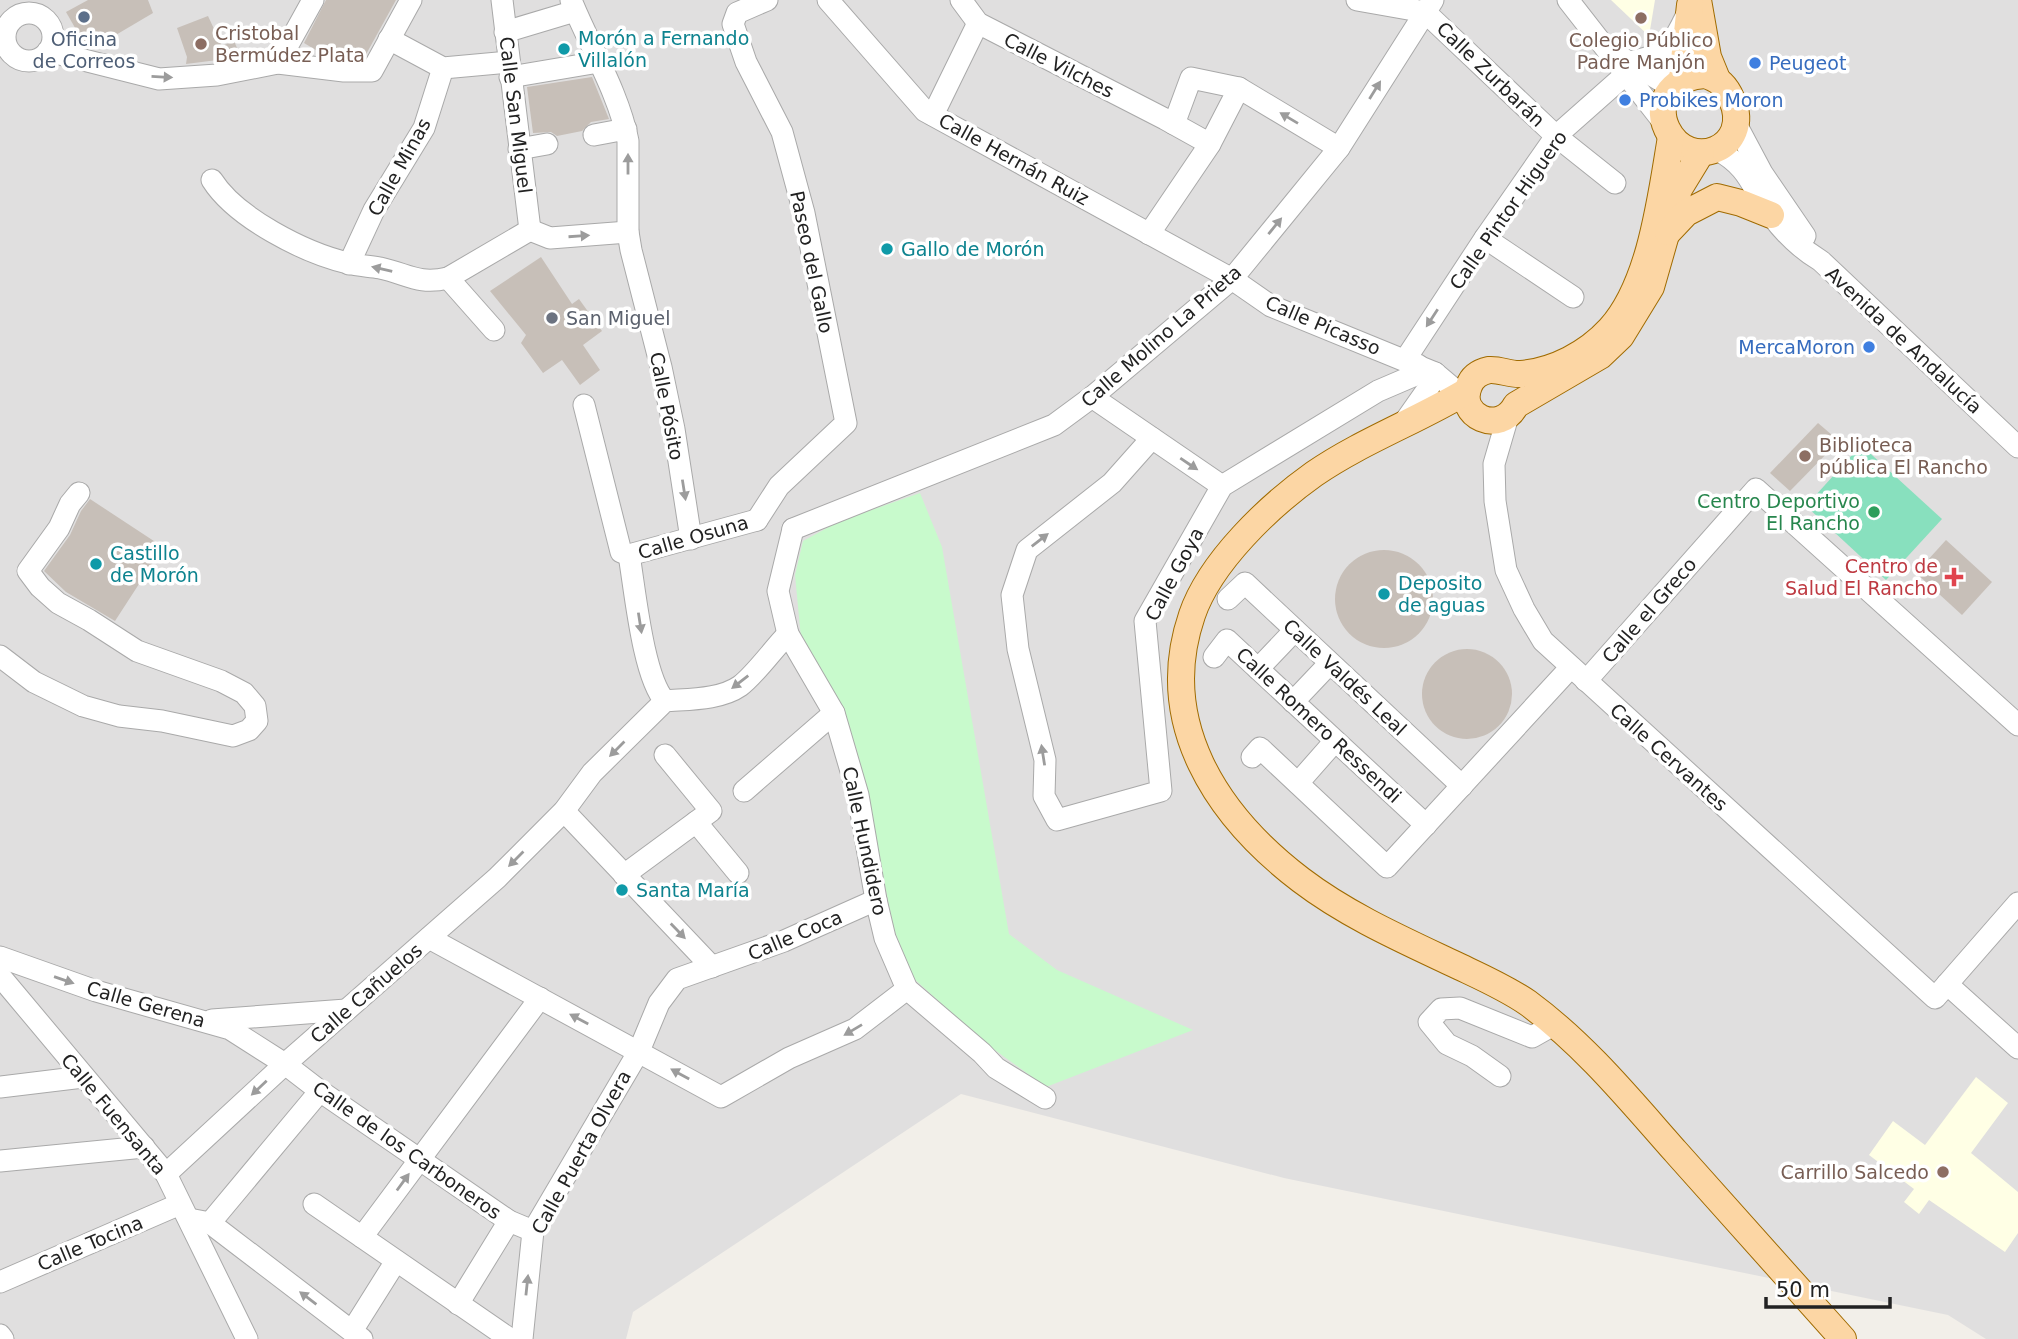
<svg xmlns="http://www.w3.org/2000/svg" width="2018" height="1339" font-family="'DejaVu Sans',sans-serif">
  <style>
    .residential { fill: #e0dfdf }
    .education { fill: #ffffe5 }
    .park { fill: #c8facc }
    .pitch { fill: #88e0be }
    .building { fill: #c7bfb8 }
    .lines { fill: none; stroke-linecap: round; stroke-linejoin: round }
    .minor-casing { stroke: #a9a9a9; stroke-width: 23 }
    .major-casing { stroke: #a06b00; stroke-width: 28 }
    .minor { stroke: #fff; stroke-width: 21 }
    .major { stroke: #fcd6a4; stroke-width: 26 }
    .oneway { fill: #9c9c9c }
    .service-dot { fill: #5c6f8a; stroke: #fff; stroke-width: 2.5 }
    .education-dot { fill: #8d6e63; stroke: #fff; stroke-width: 2.5 }
    .culture-dot { fill: #0f9aa8; stroke: #fff; stroke-width: 2.5 }
    .shop-dot { fill: #3f7fe0; stroke: #fff; stroke-width: 2.5 }
    .worship-dot { fill: #6b7280; stroke: #fff; stroke-width: 2.5 }
    .leisure-dot { fill: #2e9e5b; stroke: #fff; stroke-width: 2.5 }
    .health-dot { fill: #e0444e; stroke: #fff; stroke-width: 2.5 }
    .labels { text-anchor: middle; dominant-baseline: central; stroke-width: 7; stroke-linejoin: round; paint-order: stroke }
    .education-label { font-size: 19px; fill: #785e54; stroke: #fff; text-anchor: start }
    .culture-label { font-size: 19px; fill: #0d838f; stroke: #fff; text-anchor: start }
    .service-label { font-size: 19px; fill: #4e5e75; stroke: #fff }
    .shop-label { font-size: 19px; fill: #366cbe; stroke: #fff; text-anchor: start }
    .street-label { font-size: 19px; fill: #222; stroke: #fff }
    .worship-label { font-size: 19px; fill: #5b616d; stroke: #fff; text-anchor: start }
    .leisure-label { font-size: 19px; fill: #27864d; stroke: #fff; text-anchor: end }
    .health-label { font-size: 19px; fill: #be3a42; stroke: #fff; text-anchor: end }
  </style>
  <rect width="100%" height="100%" fill="#f2efe9"/>
  <polygon class="residential" points="0,0 2018,0 2018,1339 1986,1339 1948,1315 1284,1178 961,1094 633,1312 626,1339 0,1339"/>
  <g class="education">
    <polygon points="1611,0 1655,0 1649,36"/>
    <polygon points="1976,1077 2008,1103 1971,1153 2018,1192 2018,1233 2005,1252 1929,1200 1919,1214 1904,1202 1914,1189 1869,1155 1893,1121 1925,1145"/>
  </g>
  <polygon class="park" points="920,493 942,547 1009,934 1057,970 1193,1030 1046,1087 985,1043 912,977 894,929 856,747 801,638 795,575 803,541 840,521"/>
  <polygon class="pitch" points="1861,445 1942,519 1886,580 1806,506"/>
  <g class="building">
    <polygon points="88,0 148,0 153,13 92,49 86,47 66,12"/>
    <polygon points="326,0 396,0 364,58 326,56 304,43"/>
    <polygon points="208,16 222,46 234,41 241,57 186,64 187,57 177,28"/>
    <polygon points="592,77 609,119 591,122 582,131 557,136 551,132 533,133 527,87"/>
    <polygon points="541,257 572,304 579,299 602,331 583,345 600,370 580,385 562,360 543,373 521,343 526,335 490,291"/>
    <polygon points="1818,423 1839,441 1790,491 1770,473"/>
    <polygon points="90,499 163,547 115,621 66,592 44,571 70,535 81,511"/>
    <polygon points="1946,540 1992,582 1962,615 1916,573"/>
    <circle cx="1384" cy="599" r="49"/>
    <circle cx="1467" cy="694" r="45"/>
  </g>
  <g class="lines">
    <g class="minor-casing">
      <g id="minor">
        <polyline points="502,0 530,230"/>
        <path d="M571 0C589 45 619 93 628 141V232L631 250 661 367 674 429 691 539"/>
        <polyline points="828,0 925,111 1232,279 1271,306 1435,373 1467,400"/>
        <polyline points="961,0 978,23 1165,119 1210,144 1239,88"/>
        <polyline points="1357,0 1425,12"/>
        <polyline points="1568,0 1664,123"/>
        <polyline points="1425,12 1556,136 1615,183"/>
        <circle cx="29" cy="37" r="24"/>
        <polyline points="505,32 575,11"/>
        <polyline points="389,39 443,68 509,62"/>
        <polyline points="48,51 159,79 217,75 278,63 344,71 372,71 411,0"/>
        <polyline points="1624,59 1663,82 1678,82"/>
        <path d="M1628 62C1665 56 1672 47 1687 14"/>
        <polyline points="278,63 313,0"/>
        <polyline points="510,77 599,62"/>
        <polyline points="933,115 978,23"/>
        <polyline points="1174,124 1191,78 1239,88 1339,148"/>
        <polyline points="1737,126 1762,173 1805,236"/>
        <polyline points="594,135 626,129"/>
        <polyline points="519,149 547,144"/>
        <path d="M1716 149C1751 168 1751 188 1772 216 1786 235 1801 249 1821 261L2018 447"/>
        <path d="M212 180C236 218 305 253 348 263 358 266 369 266 380 268 408 274 418 285 448 278"/>
        <polyline points="530,230 550,238 628,232"/>
        <polyline points="1149,234 1210,144"/>
        <polyline points="1485,238 1573,297"/>
        <polyline points="349,264 374,210 424,128 443,68"/>
        <polyline points="494,330 448,278 530,230"/>
        <polyline points="1405,360 1485,238 1556,136 1626,74"/>
        <polyline points="1092,397 1222,486"/>
        <polyline points="584,405 621,552 629,555"/>
        <polyline points="1508,416 1494,464 1495,501 1506,570 1524,609 1543,641 1935,998 2018,903"/>
        <polyline points="1403,424 1429,387 1435,373"/>
        <polyline points="1152,438 1112,483 1027,550 1012,595 1018,649 1045,760 1044,796 1057,820 1161,791 1145,621 1222,486 1378,391 1413,376 1418,365"/>
        <polyline points="757,520 779,486 846,423 804,213 782,132 746,62 733,24 737,13 767,0"/>
        <polyline points="793,529 1054,425 1092,397 1232,279 1339,148 1433,0"/>
        <polyline points="793,529 778,591 788,634 834,713 858,795 876,900 885,938 907,989 982,1053 996,1068 1045,1098"/>
        <path d="M629 555C635 590 643 677 665 701"/>
        <polyline points="629,555 757,520"/>
        <polyline points="1228,599 1245,583 1462,786"/>
        <polyline points="0,656 34,682 83,706 119,716 162,721 233,736 249,730 257,721 255,706 244,693 221,681 137,651 89,620 58,603 40,587 28,571 59,528 70,504 79,493"/>
        <polyline points="1214,657 1227,640 1426,825"/>
        <polyline points="1258,669 1295,630"/>
        <polyline points="1586,681 1756,489 2018,725"/>
        <polyline points="1293,702 1330,663"/>
        <polyline points="1252,757 1260,748 1387,867 1571,667"/>
        <polyline points="1298,783 1335,741"/>
        <polyline points="744,791 834,713"/>
        <polyline points="564,811 712,967"/>
        <polyline points="696,822 738,873"/>
        <polyline points="624,875 711,811 665,755"/>
        <polyline points="429,938 721,1097 789,1058 855,1029 907,989"/>
        <polyline points="0,957 96,991 230,1029 285,1064 320,1091 509,1221 533,1231"/>
        <polyline points="0,976 166,1174 247,1339"/>
        <polyline points="1947,984 2018,1048"/>
        <polyline points="212,1020 346,1010"/>
        <polyline points="1500,1076 1472,1056 1447,1044 1429,1022 1441,1009 1460,1008 1532,1037 1555,1024"/>
        <polyline points="0,1087 83,1077"/>
        <polyline points="0,1161 144,1147"/>
        <path d="M166 1174 285 1064 497 878 564 811 592 773 665 701C688 699 720 700 740 686 755 675 774 648 788 634"/>
        <polyline points="314,1204 510,1339"/>
        <polyline points="189,1219 210,1223 362,1339"/>
        <polyline points="210,1223 320,1091"/>
        <polyline points="362,1237 540,998"/>
        <polyline points="0,1282 180,1204"/>
        <polyline points="458,1304 509,1221"/>
        <polyline points="352,1331 396,1261"/>
        <polyline points="0,1335 3,1339"/>
        <polyline points="522,1339 533,1231 639,1051 659,1003 677,979 784,941 876,900"/>
      </g>
    </g>
    <g class="major-casing">
      <g id="major">
        <polyline points="1698,0 1708,57 1717,79"/>
        <path d="M1705 75C1719 79 1726 86 1732 100 1753 148 1689 174 1667 129 1653 99 1676 76 1705 75Z"/>
        <polyline points="1682,79 1690,5"/>
        <path d="M1671 137C1661 196 1651 284 1610 329 1587 354 1554 371 1521 374 1510 375 1500 369 1489 370 1480 372 1472 377 1469 386 1456 416 1500 436 1516 405L1600 356 1621 336 1651 287 1679 189 1701 153"/>
        <polyline points="1668,232 1686,213 1717,197 1741,203 1771,215"/>
        <path d="M1467 391C1417 421 1362 441 1314 474 1269 506 1210 562 1192 615 1155 723 1217 816 1301 880 1347 915 1401 939 1454 964 1479 976 1505 987 1528 1003 1585 1045 1629 1099 1675 1151 1731 1214 1787 1277 1843 1339"/>
      </g>
    </g>
    <use href="#minor" class="minor"/>
    <use href="#major" class="major"/>
  </g>
  <defs><path id="oneway-solid" d="M-6-.8H1V-3.2L6.5 0L1 3.2V.8H-6Z" transform="scale(1.75)"/></defs>
  <g class="oneway">
    <use href="#oneway-solid" transform="translate(162 77) rotate(3)"/>
    <use href="#oneway-solid" transform="translate(1375 90) rotate(-58)"/>
    <use href="#oneway-solid" transform="translate(1289 118) rotate(-149)"/>
    <use href="#oneway-solid" transform="translate(628 164) rotate(-90)"/>
    <use href="#oneway-solid" transform="translate(1275 226) rotate(-51)"/>
    <use href="#oneway-solid" transform="translate(579 236) rotate(-4)"/>
    <use href="#oneway-solid" transform="translate(382 269) rotate(-167)"/>
    <use href="#oneway-solid" transform="translate(1432 318) rotate(123)"/>
    <use href="#oneway-solid" transform="translate(1189 464) rotate(34)"/>
    <use href="#oneway-solid" transform="translate(684 490) rotate(81)"/>
    <use href="#oneway-solid" transform="translate(1040 540) rotate(-38)"/>
    <use href="#oneway-solid" transform="translate(640 623) rotate(81)"/>
    <use href="#oneway-solid" transform="translate(740 682) rotate(142)"/>
    <use href="#oneway-solid" transform="translate(617 749) rotate(135)"/>
    <use href="#oneway-solid" transform="translate(1043 755) rotate(-99)"/>
    <use href="#oneway-solid" transform="translate(516 859) rotate(135)"/>
    <use href="#oneway-solid" transform="translate(678 931) rotate(46)"/>
    <use href="#oneway-solid" transform="translate(64 980) rotate(19)"/>
    <use href="#oneway-solid" transform="translate(579 1019) rotate(-152)"/>
    <use href="#oneway-solid" transform="translate(853 1030) rotate(149)"/>
    <use href="#oneway-solid" transform="translate(680 1074) rotate(-151)"/>
    <use href="#oneway-solid" transform="translate(259 1088) rotate(137)"/>
    <use href="#oneway-solid" transform="translate(403 1182) rotate(-54)"/>
    <use href="#oneway-solid" transform="translate(527 1285) rotate(-84)"/>
    <use href="#oneway-solid" transform="translate(308 1298) rotate(-143)"/>
  </g>
  <circle class="service-dot" cx="84" cy="17" r="7"/>
  <g class="education-dot">
    <circle cx="1641" cy="18" r="7"/>
    <circle cx="201" cy="44" r="7"/>
    <circle cx="1805" cy="456" r="7"/>
    <circle cx="1943" cy="1172" r="7"/>
  </g>
  <g class="culture-dot">
    <circle cx="564" cy="49" r="7"/>
    <circle cx="887" cy="249" r="7"/>
    <circle cx="96" cy="564" r="7"/>
    <circle cx="1384" cy="594" r="7"/>
    <circle cx="622" cy="890" r="7"/>
  </g>
  <g class="shop-dot">
    <circle cx="1755" cy="63" r="7"/>
    <circle cx="1625" cy="100" r="7"/>
    <circle cx="1869" cy="347" r="7"/>
  </g>
  <circle class="worship-dot" cx="552" cy="318" r="7"/>
  <circle class="leisure-dot" cx="1874" cy="512" r="7"/>
  <path class="health-dot" d="M1950.5 566.5h7v7h7v7h-7v7h-7v-7h-7v-7h7z"/>
  <g class="labels">
    <g class="education-label">
      <text x="215" y="33">Cristobal<tspan x="215" dy="22">Bermúdez Plata</tspan></text>
      <text x="1641" y="40" text-anchor="middle">Colegio Público<tspan x="1641" dy="22">Padre Manjón</tspan></text>
      <text x="1819" y="445">Biblioteca<tspan x="1819" dy="22">pública El Rancho</tspan></text>
      <text x="1929" y="1172" text-anchor="end">Carrillo Salcedo</text>
    </g>
    <g class="culture-label">
      <text x="578" y="38">Morón a Fernando<tspan x="578" dy="22">Villalón</tspan></text>
      <text x="901" y="249">Gallo de Morón</text>
      <text x="110" y="553">Castillo<tspan x="110" dy="22">de Morón</tspan></text>
      <text x="1398" y="583">Deposito<tspan x="1398" dy="22">de aguas</tspan></text>
      <text x="636" y="890">Santa María</text>
    </g>
    <g class="service-label">
      <text x="84" y="39">Oficina<tspan x="84" dy="22">de Correos</tspan></text>
    </g>
    <g class="shop-label">
      <text x="1769" y="63">Peugeot</text>
      <text x="1639" y="100">Probikes Moron</text>
      <text x="1855" y="347" text-anchor="end">MercaMoron</text>
    </g>
    <g class="street-label">
      <text transform="translate(1059 65) rotate(27)">Calle Vilches</text>
      <text transform="translate(1491 74) rotate(44)">Calle Zurbarán</text>
      <text transform="translate(516 115) rotate(83)">Calle San Miguel</text>
      <text transform="translate(1014 159) rotate(29)">Calle Hernán Ruiz</text>
      <text transform="translate(399 167) rotate(-61)">Calle Minas</text>
      <text transform="translate(1508 210) rotate(-55)">Calle Pintor Higuero</text>
      <text transform="translate(812 262) rotate(78)">Paseo del Gallo</text>
      <text transform="translate(1323 325) rotate(23)">Calle Picasso</text>
      <text transform="translate(1161 336) rotate(-41)">Calle Molino La Prieta</text>
      <text transform="translate(1904 340) rotate(43)">Avenida de Andalucía</text>
      <text transform="translate(667 406) rotate(79)">Calle Pósito</text>
      <text transform="translate(693 537) rotate(-16)">Calle Osuna</text>
      <text transform="translate(1174 574) rotate(-62)">Calle Goya</text>
      <text transform="translate(1649 610) rotate(-49)">Calle el Greco</text>
      <text transform="translate(1345 677) rotate(43)">Calle Valdés Leal</text>
      <text transform="translate(1319 725) rotate(43)">Calle Romero Ressendi</text>
      <text transform="translate(1669 757) rotate(42)">Calle Cervantes</text>
      <text transform="translate(865 841) rotate(78)">Calle Hundidero</text>
      <text transform="translate(795 935) rotate(-23)">Calle Coca</text>
      <text transform="translate(366 993) rotate(-41)">Calle Cañuelos</text>
      <text transform="translate(146 1004) rotate(16)">Calle Gerena</text>
      <text transform="translate(114 1114) rotate(50)">Calle Fuensanta</text>
      <text transform="translate(407 1150) rotate(35)">Calle de los Carboneros</text>
      <text transform="translate(581 1152) rotate(-61)">Calle Puerta Olvera</text>
      <text transform="translate(90 1243) rotate(-23)">Calle Tocina</text>
    </g>
    <g class="worship-label">
      <text x="566" y="318">San Miguel</text>
    </g>
    <g class="leisure-label">
      <text x="1860" y="501">Centro Deportivo<tspan x="1860" dy="22">El Rancho</tspan></text>
    </g>
    <g class="health-label">
      <text x="1938" y="566">Centro de<tspan x="1938" dy="22">Salud El Rancho</tspan></text>
    </g>
  </g>
  <path d="M1766 1297v10h124v-10" fill="none" stroke="#222222" stroke-width="3.5"/>
  <text x="1776" y="1297" font-size="21" fill="#222222" stroke="#ffffff" stroke-width="5" paint-order="stroke">50 m</text>
</svg>
